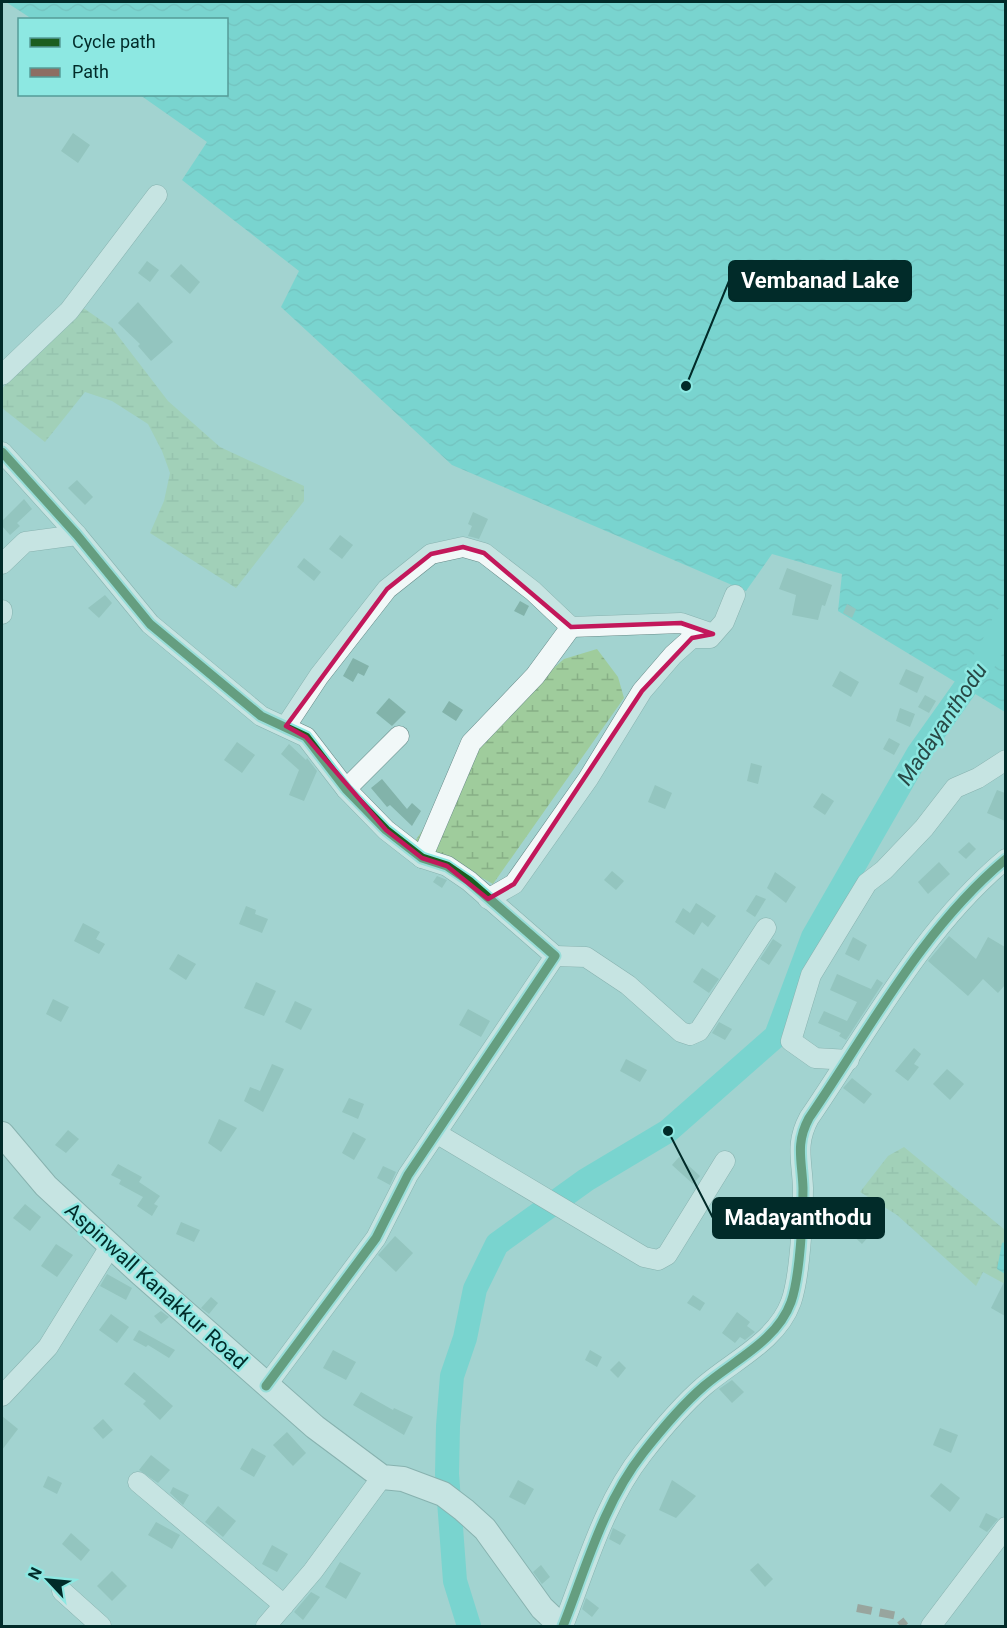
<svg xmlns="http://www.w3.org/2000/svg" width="1007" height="1628" font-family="Roboto,sans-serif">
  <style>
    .wetland { fill: url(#wetland-marsh) }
    .water { fill: url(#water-waves) }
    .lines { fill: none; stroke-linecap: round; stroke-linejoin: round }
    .river { stroke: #48d4ce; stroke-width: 24 }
    .building { fill: #82b3aa }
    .minor-casing { stroke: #678a88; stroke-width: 21 }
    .major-casing { stroke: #678a88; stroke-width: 26 }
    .minor { stroke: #f1f8f8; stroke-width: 20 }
    .major { stroke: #f1f8f8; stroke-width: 24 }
    .quiet { stroke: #8d6e63; stroke-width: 8; stroke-dasharray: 15 8; stroke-linecap: butt }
    .cycleway-casing { stroke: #8de8e2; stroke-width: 13 }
    .cycleway { stroke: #1b5e20; stroke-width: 9 }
    .marked { fill: none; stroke: #c2185b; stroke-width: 4.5; stroke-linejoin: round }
    .labels { text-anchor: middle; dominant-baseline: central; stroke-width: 5; stroke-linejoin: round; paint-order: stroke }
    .street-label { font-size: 21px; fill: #012b29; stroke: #8de8e2 }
    .water-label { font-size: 22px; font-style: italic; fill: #284946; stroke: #8de8e2 }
    .leader { fill: none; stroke: #012b29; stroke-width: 2 }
    .callout-dot { fill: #012b29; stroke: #8de8e2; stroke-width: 2 }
    .callout { fill: #012b29; stroke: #012b29; stroke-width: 2 }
    .callout-label { font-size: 22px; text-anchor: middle; font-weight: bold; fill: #fff }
  </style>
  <defs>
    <pattern id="wetland-marsh" width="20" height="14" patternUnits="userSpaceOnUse" patternTransform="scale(1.5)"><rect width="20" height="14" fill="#9fcc9c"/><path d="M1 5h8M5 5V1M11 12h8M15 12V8" fill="none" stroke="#87af86"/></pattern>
    <pattern id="water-waves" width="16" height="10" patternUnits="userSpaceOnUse" patternTransform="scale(1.5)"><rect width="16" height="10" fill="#48d4ce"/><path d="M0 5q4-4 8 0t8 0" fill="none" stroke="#3db6b1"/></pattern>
  </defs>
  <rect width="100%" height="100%" fill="#a2d3d0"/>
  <g class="wetland">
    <polygon points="75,302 112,328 168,401 220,447 304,486 304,501 236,588 150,533 164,501 170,473 162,451 148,424 112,401 85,392 45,442 2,408 2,389"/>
    <polygon points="597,649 618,677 624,698 493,884 415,841 454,785 484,729 564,659"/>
    <polygon points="904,1147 1005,1230 1005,1284 983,1272 976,1286 897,1215 860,1192 888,1156"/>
  </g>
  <g class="water">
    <polygon points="6,2 1005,2 1005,712 838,611 842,574 772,554 746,591 452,465 281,307 299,271 182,180 207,142 140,95 226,94 226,20 32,19"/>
    <polygon points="1005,1242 1006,1242 1005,1274 997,1269 1002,1243"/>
  </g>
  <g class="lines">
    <polyline class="river" points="469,1626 455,1581 447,1474 448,1426 452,1376 465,1338 475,1289 497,1244 586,1180 668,1131 776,1036 813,937 918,754 989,654 1006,618"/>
  </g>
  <g class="building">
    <polygon points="73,133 90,145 78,163 61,151"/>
    <polygon points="147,261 159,270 150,282 138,273"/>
    <polygon points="181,264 200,282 190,294 170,276"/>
    <polygon points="138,302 173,342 151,361 138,346 140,344 118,323"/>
    <polygon points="77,480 93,497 85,505 68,488"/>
    <polygon points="24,499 32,509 17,523 20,526 10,535 2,526 2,521"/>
    <polygon points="473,512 488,519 479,539 468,536 472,526 468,524"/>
    <polygon points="340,535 353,545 342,559 329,549"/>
    <polygon points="304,558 321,572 314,581 297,567"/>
    <polygon points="787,568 832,585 825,606 822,605 818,620 792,615 796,595 779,589"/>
    <polygon points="105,595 112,603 99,618 88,608"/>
    <polygon points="520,601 529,606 524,616 514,611"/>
    <polygon points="847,604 856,609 852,618 843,613"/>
    <polygon points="353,658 369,666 364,676 358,673 353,682 343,676"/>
    <polygon points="906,669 924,677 917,693 899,684"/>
    <polygon points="840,671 859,682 851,697 832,686"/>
    <polygon points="925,695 936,701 929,713 918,707"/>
    <polygon points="389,698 406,712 392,726 376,713"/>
    <polygon points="449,701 463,710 456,721 442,712"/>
    <polygon points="900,708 915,714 910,727 896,721"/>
    <polygon points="889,738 900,744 894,755 883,749"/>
    <polygon points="237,742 255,755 242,773 224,760"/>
    <polygon points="289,744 306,760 307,758 317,771 304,801 289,795 299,770 281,754"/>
    <polygon points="751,763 762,766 758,784 747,781"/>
    <polygon points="382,779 407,809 412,803 421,811 412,826 390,805 387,807 371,788"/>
    <polygon points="655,785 672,793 665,809 648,802"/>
    <polygon points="997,790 1005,793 1005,821 987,813"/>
    <polygon points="822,793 834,801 825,815 813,807"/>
    <polygon points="969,842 976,849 966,859 958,852"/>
    <polygon points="939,862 950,874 928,894 918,882"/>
    <polygon points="612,871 624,881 616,890 604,880"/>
    <polygon points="775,872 796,887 786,903 767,888"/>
    <polygon points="437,876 447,880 442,888 433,882"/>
    <polygon points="756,895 766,899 755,917 746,911"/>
    <polygon points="696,903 716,916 708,927 702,922 694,935 675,922 683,908 690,913"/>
    <polygon points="246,906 256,910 255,914 268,919 262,933 239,924"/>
    <polygon points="83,923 100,932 96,939 105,944 99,954 74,941"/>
    <polygon points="949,936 976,959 988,937 1005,947 1005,985 998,993 983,979 968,996 928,961"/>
    <polygon points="853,937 867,945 859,961 845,954"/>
    <polygon points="773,939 782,945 769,965 760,959"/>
    <polygon points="178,954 196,964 186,980 169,969"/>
    <polygon points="702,968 719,979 709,993 693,982"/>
    <polygon points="837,974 871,989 877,979 883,983 846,1040 839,1036 841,1033 818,1023 824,1011 847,1021 857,1002 830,990"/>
    <polygon points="256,982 276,991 264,1016 244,1008"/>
    <polygon points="53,999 69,1007 61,1022 46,1014"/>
    <polygon points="295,1001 312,1009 301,1030 285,1022"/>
    <polygon points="468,1009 490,1021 481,1037 459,1025"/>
    <polygon points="719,1022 732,1029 725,1040 712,1033"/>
    <polygon points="914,1048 921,1054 914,1064 919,1067 908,1081 895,1071"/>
    <polygon points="626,1059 647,1070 640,1082 620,1071"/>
    <polygon points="272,1064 284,1069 263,1112 244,1101 250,1087 260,1091"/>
    <polygon points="947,1069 964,1084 950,1100 933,1084"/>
    <polygon points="852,1078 872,1094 864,1104 843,1088"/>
    <polygon points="349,1098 364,1104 358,1119 342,1112"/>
    <polygon points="219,1119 237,1128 221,1152 208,1143"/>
    <polygon points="68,1130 79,1139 66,1153 55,1145"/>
    <polygon points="353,1132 366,1139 354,1160 342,1153"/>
    <polygon points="679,1157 700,1176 693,1184 672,1165"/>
    <polygon points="118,1164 142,1177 139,1182 160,1196 154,1204 158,1206 152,1216 137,1206 143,1197 119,1184 121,1180 111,1175"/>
    <polygon points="383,1166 396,1172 390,1185 377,1178"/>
    <polygon points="25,1204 41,1217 30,1231 13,1218"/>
    <polygon points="860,1209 878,1226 862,1244 844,1227"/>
    <polygon points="181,1222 200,1230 194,1242 176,1234"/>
    <polygon points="395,1236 413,1253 396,1272 378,1255"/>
    <polygon points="56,1244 73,1255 57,1277 41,1266"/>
    <polygon points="107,1274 132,1288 126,1300 100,1286"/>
    <polygon points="1005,1280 1005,1316 991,1308"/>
    <polygon points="693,1295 705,1303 700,1311 687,1303"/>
    <polygon points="211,1297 218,1303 209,1314 201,1308"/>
    <polygon points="161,1311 169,1317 161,1324 154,1316"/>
    <polygon points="737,1312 750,1322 747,1326 755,1332 745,1340 740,1337 735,1343 722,1333"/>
    <polygon points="111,1314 129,1327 117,1343 99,1330"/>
    <polygon points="139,1330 175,1350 169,1358 148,1345 146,1347 133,1340"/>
    <polygon points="333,1350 356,1362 346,1380 323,1368"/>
    <polygon points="590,1350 602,1357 597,1367 585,1360"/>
    <polygon points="619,1361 626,1368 618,1378 610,1370"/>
    <polygon points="134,1372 173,1406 160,1420 143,1404 146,1401 124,1384"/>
    <polygon points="732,1380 744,1392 732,1403 719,1389"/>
    <polygon points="361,1392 393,1410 394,1408 413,1417 404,1435 353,1405"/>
    <polygon points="2,1416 18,1429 2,1450"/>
    <polygon points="103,1419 113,1430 103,1439 93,1428"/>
    <polygon points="940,1428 958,1435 951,1453 933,1445"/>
    <polygon points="287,1432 306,1453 293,1466 273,1445"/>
    <polygon points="252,1448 266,1456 254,1477 240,1469"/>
    <polygon points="151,1455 170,1470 158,1483 139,1470"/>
    <polygon points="48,1476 62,1483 57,1494 43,1487"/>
    <polygon points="518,1480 534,1489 525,1505 509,1497"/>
    <polygon points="672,1480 696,1496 676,1518 659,1510"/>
    <polygon points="941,1483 960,1498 950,1512 930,1496"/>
    <polygon points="173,1487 189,1495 183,1505 170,1493"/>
    <polygon points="218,1506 236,1521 223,1537 205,1522"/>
    <polygon points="986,1513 998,1519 987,1532 979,1527"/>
    <polygon points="156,1522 180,1535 172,1549 148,1535"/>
    <polygon points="613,1528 626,1535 620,1545 609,1539"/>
    <polygon points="71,1533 90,1550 81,1561 62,1544"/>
    <polygon points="272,1545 288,1554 277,1572 262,1564"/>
    <polygon points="340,1562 361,1573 346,1599 325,1587"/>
    <polygon points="758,1563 773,1579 765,1587 750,1570"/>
    <polygon points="541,1565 550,1577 542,1584 533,1572"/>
    <polygon points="112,1571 127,1586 112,1601 97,1586"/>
    <polygon points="311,1592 320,1597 303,1620 294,1612"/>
    <polygon points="586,1598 599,1608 592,1617 582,1609"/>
  </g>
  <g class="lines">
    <g class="minor-casing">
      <g id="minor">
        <polyline points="2,375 69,311 157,195"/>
        <polyline points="2,452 77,535 150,624 261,716 306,737 346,789 386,830 422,858 447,866 469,881 555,956 408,1175 376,1238 266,1386"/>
        <polyline points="2,564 25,542 77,535"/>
        <polyline points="2,610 2,614"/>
        <polyline points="286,726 319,676 387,589 431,554 463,547 484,553 533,591 571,627 681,623 713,634"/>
        <polyline points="346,789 399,736"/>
        <polyline points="422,858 471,743 535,676 571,627"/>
        <polyline points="488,899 514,884 588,779 642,691 673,655 692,638 710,638 724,622 735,595"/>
        <polyline points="555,956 586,957 628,985 681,1032 690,1035 699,1031 766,928"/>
        <polyline points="849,1060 815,1058 791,1041 811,975 867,883 884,870 924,828 955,788 978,778 1006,760"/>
        <polyline points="436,1133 644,1257 658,1260 667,1255 725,1161"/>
        <polyline points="2,1396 48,1347 111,1245"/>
        <polyline points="138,1482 284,1605"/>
        <polyline points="62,1591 101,1626"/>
        <polyline points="266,1626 313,1571 382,1477"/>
        <path d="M563 1626C586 1568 603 1504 643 1453 661 1430 682 1405 704 1386 734 1360 777 1341 791 1302 800 1277 803 1216 803 1188 802 1160 795 1144 809 1118 870 1029 922 929 1006 859"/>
        <polyline points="931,1626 1006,1527"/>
      </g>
    </g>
    <g class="major-casing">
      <polyline id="major" points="2,1134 46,1186 139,1272 315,1427 382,1477 403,1479 443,1494 464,1510 485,1529 542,1608 561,1626"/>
    </g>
    <use href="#minor" class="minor"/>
    <use href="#major" class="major"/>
    <polyline class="quiet" points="857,1608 897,1616 905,1626"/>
    <g class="cycleway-casing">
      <g id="cycleway">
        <polyline points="2,452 77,535 150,624 261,716 306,737 346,789 386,830 422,858 447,866 469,881 555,956 408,1175 376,1238 266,1386"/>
        <path d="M563 1626C586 1568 603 1504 643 1453 661 1430 682 1405 704 1386 734 1360 777 1341 791 1302 800 1277 803 1216 803 1188 802 1160 795 1144 809 1118 870 1029 922 929 1006 859"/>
      </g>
    </g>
    <use href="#cycleway" class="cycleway"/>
  </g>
  <path d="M0 0H1007V1628H0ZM463 547 484 553 571 627 681 623 713 634 692 638 642 691 514 884 488 899 447 866 422 858 386 830 306 737 286 726 387 589 431 554Z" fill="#a2d3d0" fill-opacity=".55" fill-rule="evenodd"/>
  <path class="marked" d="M463 547 484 553 571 627 681 623 713 634 692 638 642 691 514 884 488 899 447 866 422 858 386 830 306 737 286 726 387 589 431 554Z"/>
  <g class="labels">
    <g class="street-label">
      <text transform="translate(156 1286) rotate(42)">Aspinwall Kanakkur Road</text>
    </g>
    <g class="water-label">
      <text transform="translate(942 724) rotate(-56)">Madayanthodu</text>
    </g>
  </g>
  <path class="leader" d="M686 386L729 281M668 1131L713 1218"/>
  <g class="callout-dot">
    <circle cx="686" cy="386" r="6"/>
    <circle cx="668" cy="1131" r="6"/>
  </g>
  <g class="callout">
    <rect x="729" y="261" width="182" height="40" rx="6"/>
    <rect x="713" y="1198" width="171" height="40" rx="6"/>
  </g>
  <g class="callout-label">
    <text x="820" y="288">Vembanad Lake</text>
    <text x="798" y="1225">Madayanthodu</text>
  </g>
  <rect width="1007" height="1628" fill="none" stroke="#012b29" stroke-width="6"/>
  <rect x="18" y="18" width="210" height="78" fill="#8de8e2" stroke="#559c98" stroke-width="1.5"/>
  <rect x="30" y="38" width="30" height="9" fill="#1b5e20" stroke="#559c98" stroke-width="1.5"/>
  <text x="72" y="48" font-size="18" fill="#012b29">Cycle path</text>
  <rect x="30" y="68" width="30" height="9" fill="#8d6e63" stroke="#559c98" stroke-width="1.5"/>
  <text x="72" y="78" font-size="18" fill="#012b29">Path</text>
  <g transform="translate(48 1580) rotate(296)" stroke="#8de8e2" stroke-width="4.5" paint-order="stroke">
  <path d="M0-4.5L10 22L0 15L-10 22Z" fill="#012b29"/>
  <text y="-9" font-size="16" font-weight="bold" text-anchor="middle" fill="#012b29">N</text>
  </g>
</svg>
